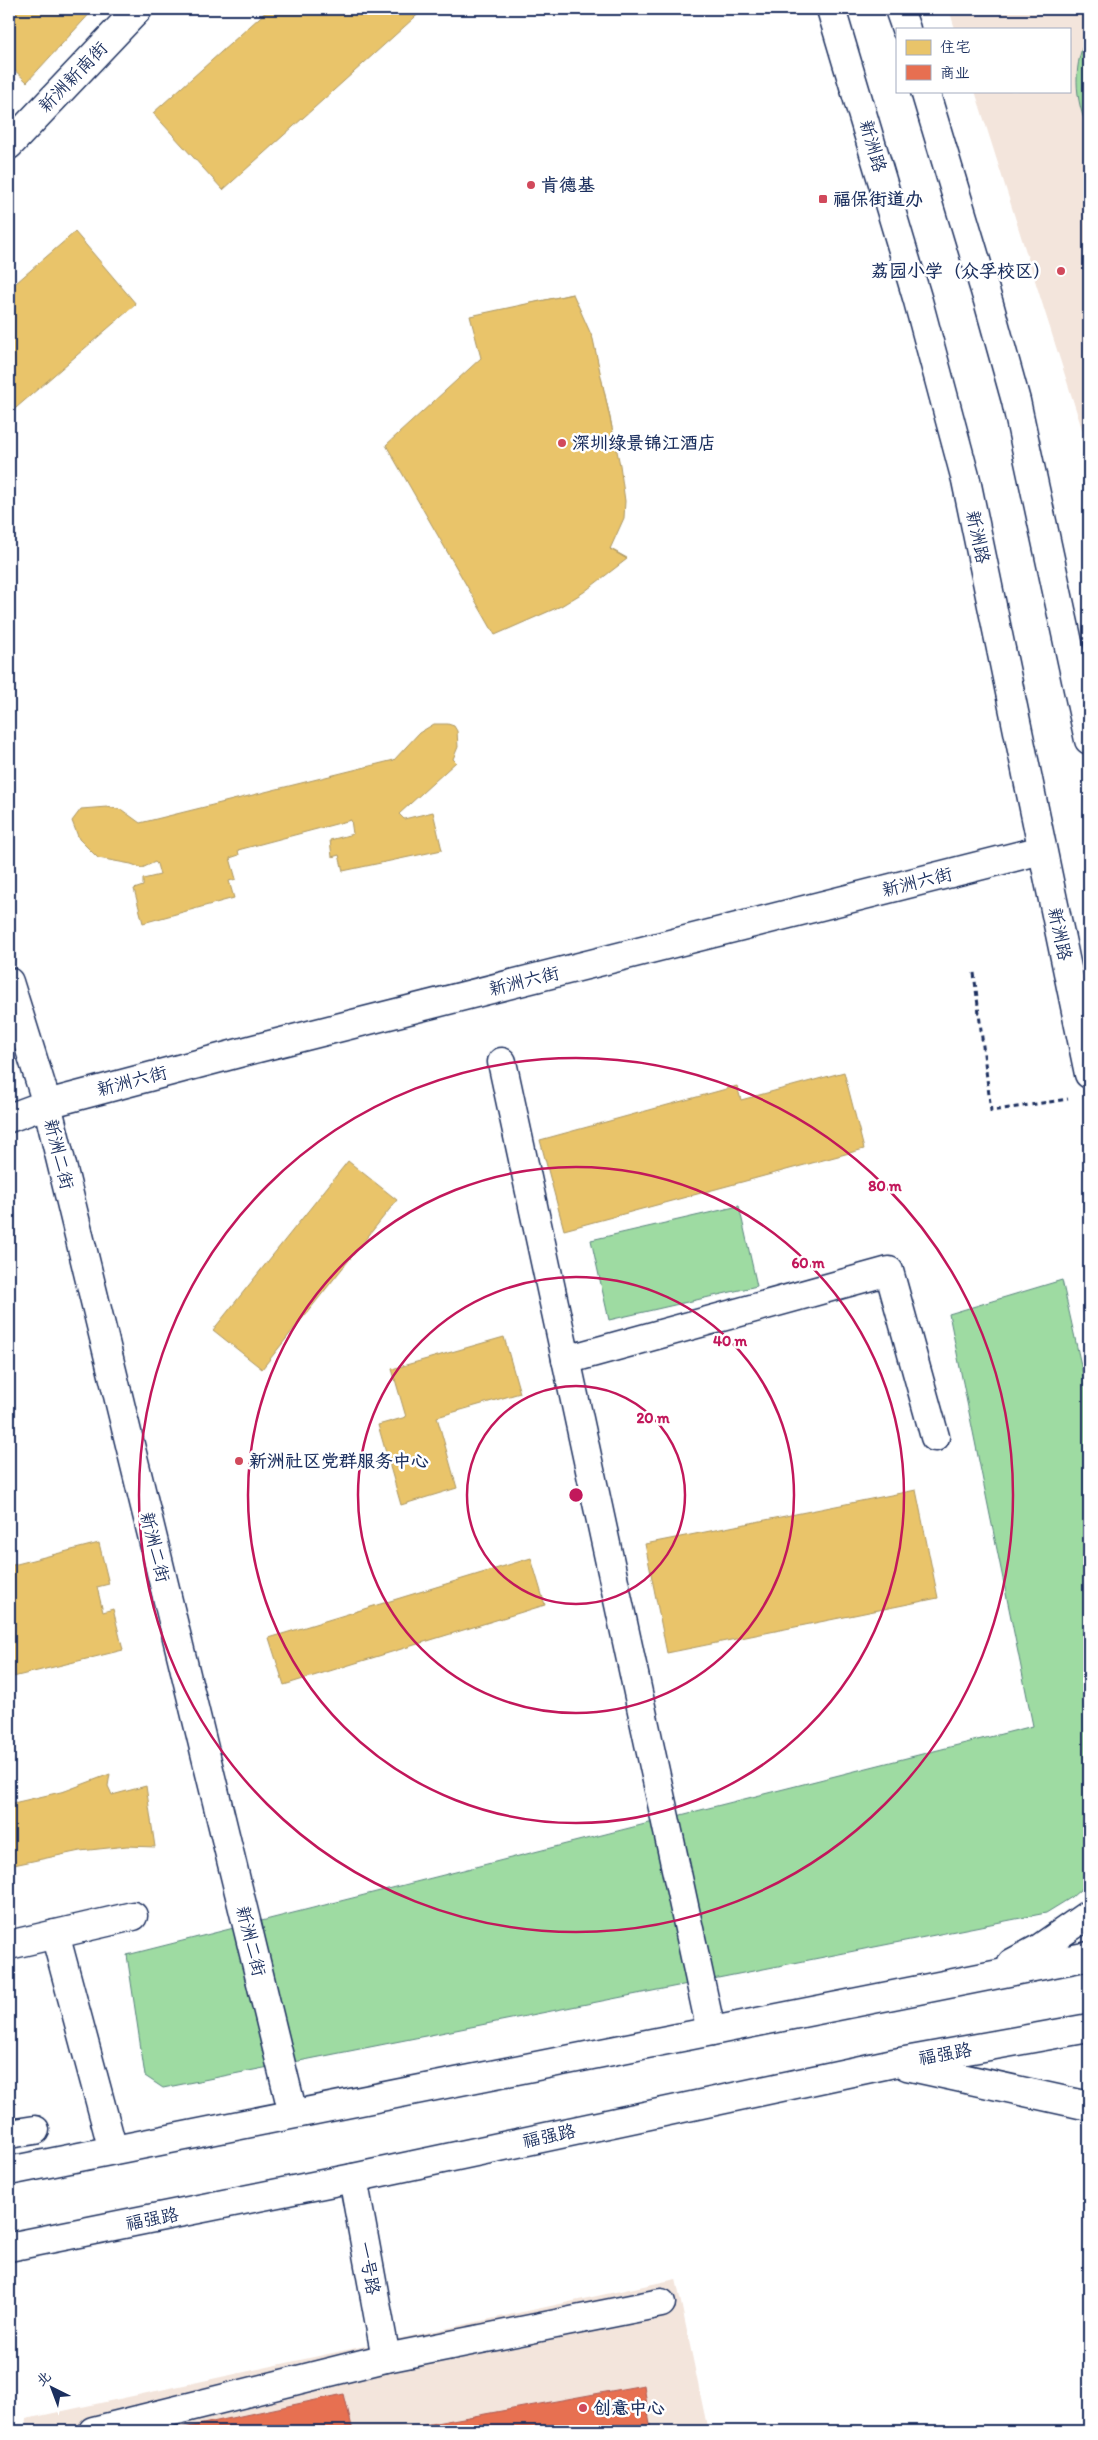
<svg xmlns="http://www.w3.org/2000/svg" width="1098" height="2440" font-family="Itim,'LXGW WenKai TC',sans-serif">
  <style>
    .built { fill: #f3e5dc }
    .green { fill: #9edba2; stroke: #5c8580 }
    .homes { fill: #e9c46a; stroke: #ab9766 }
    .shops { fill: #e76f51; stroke: #aa5c55 }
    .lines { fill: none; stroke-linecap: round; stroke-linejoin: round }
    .minor-casing { stroke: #1b2f5e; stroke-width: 31 }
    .major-casing { stroke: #1b2f5e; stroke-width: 31 }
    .path { stroke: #1b2f5e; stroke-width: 3; stroke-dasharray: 5 4; stroke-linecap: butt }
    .minor { stroke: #fff; stroke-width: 28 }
    .major { stroke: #fff; stroke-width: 28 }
    .ring { fill: none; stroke: #c2185b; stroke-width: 2.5 }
    .poi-dot { fill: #d1495b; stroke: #fff; stroke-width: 2 }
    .labels { text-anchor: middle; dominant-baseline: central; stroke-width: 5; stroke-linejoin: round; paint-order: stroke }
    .street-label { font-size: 18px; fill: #1b2f5e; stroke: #fff }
    .poi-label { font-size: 18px; font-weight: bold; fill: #1b2f5e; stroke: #fff; text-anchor: start }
    .centre { fill: #c2185b; stroke: #fff; stroke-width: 2.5 }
    .ring-label { font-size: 15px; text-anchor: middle; font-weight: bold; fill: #c2185b; stroke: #fff; stroke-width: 5; stroke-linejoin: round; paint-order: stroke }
  </style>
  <rect width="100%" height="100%" fill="#fff"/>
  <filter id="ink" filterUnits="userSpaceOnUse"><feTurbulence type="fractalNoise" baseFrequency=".02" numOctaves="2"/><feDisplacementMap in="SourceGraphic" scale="10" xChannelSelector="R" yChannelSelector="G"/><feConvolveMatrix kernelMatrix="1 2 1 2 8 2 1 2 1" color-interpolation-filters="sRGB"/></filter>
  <g filter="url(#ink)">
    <g class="built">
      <polygon points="949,9 1089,9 1089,451 975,91 1069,91 1069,29 955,29"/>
      <polygon points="676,2279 708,2431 25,2431 26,2419"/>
    </g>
    <g class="green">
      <path d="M1089 32V131C1074 99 1072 64 1089 32Z"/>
      <polygon points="739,1206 757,1286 609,1320 591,1240"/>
      <polygon points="1062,1280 1089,1401 1089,1882 1072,1897 1046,1913 163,2088 145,2076 127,1955 1033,1726 949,1314"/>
    </g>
    <g class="homes">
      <polygon points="9,9 94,9 27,82 9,65"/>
      <polygon points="269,9 424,9 223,190 153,113"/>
      <polygon points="75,232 136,304 9,414 9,289"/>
      <polygon points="572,294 592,338 611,422 624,500 623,517 609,548 627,558 560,606 496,633 439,536 494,507 513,500 516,498 519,480 471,317"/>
      <polygon points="573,294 593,339 620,465 625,501 624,518 610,549 627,559 584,592 561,606 495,635 386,445 481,358 470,316"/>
      <polygon points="434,724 448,724 454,726 457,731 458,747 453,759 456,762 399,814 404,819 433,812 442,850 343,871 339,855 332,857 330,840 353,834 351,820 238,850 239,855 230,858 236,879 229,881 234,898 143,923 134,889 143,886 143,879 160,875 157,864 155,862 142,868 131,864 98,858 79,839 72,821 81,809 107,807 122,810 140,823 394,760 419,733"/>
      <polygon points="844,1072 864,1149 564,1230 540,1140 737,1086 741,1100"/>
      <polygon points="348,1161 397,1200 262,1369 213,1330"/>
      <polygon points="504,1337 520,1393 437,1417 457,1488 401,1505 378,1425 406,1417 392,1369"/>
      <polygon points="916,1490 938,1598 667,1653 645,1544"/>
      <polygon points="99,1543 109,1584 97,1587 103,1612 113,1609 123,1650 9,1678 9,1566"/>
      <polygon points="531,1558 545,1605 284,1685 269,1638"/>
      <polygon points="110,1774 108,1786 112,1795 146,1786 155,1847 127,1846 80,1851 9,1866 9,1804 65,1791"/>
    </g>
    <g class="shops">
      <polygon points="644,2385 651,2431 392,2431"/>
      <polygon points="344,2394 353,2431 170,2431"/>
    </g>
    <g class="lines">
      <g class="minor-casing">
        <g id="minor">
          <polyline points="9,145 138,9"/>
          <polyline points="9,982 47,1104 293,2114"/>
          <polyline points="502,1062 711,2031"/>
          <polyline points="9,1118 47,1104 254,1049 1042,850"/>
          <polyline points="566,1360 889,1271 935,1437"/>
          <polyline points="55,1934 113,2150"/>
          <polyline points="9,1945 133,1916"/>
          <polyline points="9,2134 35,2130"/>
          <polyline points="353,2178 386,2358"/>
          <polyline points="93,2431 386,2358 661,2303"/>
        </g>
      </g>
      <g class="major-casing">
        <g id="major">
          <polyline points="831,9 918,301 966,480 1089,1074"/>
          <polyline points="899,9 906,29"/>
          <polyline points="925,91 989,304 1016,401 1089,740"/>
          <polyline points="1012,1963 1040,1948 1089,1914"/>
          <polyline points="907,2066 1089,2106"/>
          <polyline points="9,2171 1089,1956"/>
          <polyline points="9,2247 353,2178 894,2063 1089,2028"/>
        </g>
      </g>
      <polyline class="path" points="974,973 991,1111 1068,1099"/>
      <use href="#minor" class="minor"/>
      <use href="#major" class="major"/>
    </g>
  </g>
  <g class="ring">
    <circle cx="576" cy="1495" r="109"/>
    <circle cx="576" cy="1495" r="218"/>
    <circle cx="576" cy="1495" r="328"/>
    <circle cx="576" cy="1495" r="437"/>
  </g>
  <g class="poi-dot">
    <circle cx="531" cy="185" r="5"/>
    <rect x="818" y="194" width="10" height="10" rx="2.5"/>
    <circle cx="1061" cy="271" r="5"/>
    <circle cx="562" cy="443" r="5"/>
    <circle cx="239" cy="1461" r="5"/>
    <circle cx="583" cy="2408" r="5"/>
  </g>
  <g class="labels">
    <g class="street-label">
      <text transform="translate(73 77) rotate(-46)">新洲新南街</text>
      <text transform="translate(873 146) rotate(74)">新洲路</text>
      <text transform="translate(978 537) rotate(78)">新洲路</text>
      <text transform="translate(917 882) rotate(-14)">新洲六街</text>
      <text transform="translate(1060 934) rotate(78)">新洲路</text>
      <text transform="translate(524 981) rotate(-14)">新洲六街</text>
      <text transform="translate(132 1081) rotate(-15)">新洲六街</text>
      <text transform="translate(59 1154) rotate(76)">新洲二街</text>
      <text transform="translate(155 1547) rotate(76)">新洲二街</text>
      <text transform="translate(251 1941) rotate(76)">新洲二街</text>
      <text transform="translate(945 2054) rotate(-10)">福强路</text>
      <text transform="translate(549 2136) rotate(-12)">福强路</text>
      <text transform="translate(152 2219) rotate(-11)">福强路</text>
      <text transform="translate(369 2268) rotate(80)">一号路</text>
    </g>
    <g class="poi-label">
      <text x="541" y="185">肯德基</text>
      <text x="833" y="199">福保街道办</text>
      <text x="1051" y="271" text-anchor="end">荔园小学（众孚校区）</text>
      <text x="572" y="443">深圳绿景锦江酒店</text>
      <text x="249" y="1461">新洲社区党群服务中心</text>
      <text x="593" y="2408">创意中心</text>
    </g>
  </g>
  <circle cx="576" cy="1495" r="8" class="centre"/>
  <g class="ring-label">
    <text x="885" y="1191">80 m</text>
    <text x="808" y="1268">60 m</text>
    <text x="730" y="1346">40 m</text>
    <text x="653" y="1423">20 m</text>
  </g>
  <rect width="1098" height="2440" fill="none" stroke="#fff" stroke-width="30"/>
  <rect x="15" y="15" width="1068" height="2410" fill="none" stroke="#1b2f5e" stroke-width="2" filter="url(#ink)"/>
  <rect x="896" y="28" width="175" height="65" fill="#ffffff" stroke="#a4acbf"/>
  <rect x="906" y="40" width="25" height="15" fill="#e9c46a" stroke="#a4acbf"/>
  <text x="940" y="52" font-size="15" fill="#1b2f5e">住宅</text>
  <rect x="906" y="65" width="25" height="15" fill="#e76f51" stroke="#a4acbf"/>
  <text x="940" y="78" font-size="15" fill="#1b2f5e">商业</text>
  <g transform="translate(52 2388) rotate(318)" stroke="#ffffff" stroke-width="4" paint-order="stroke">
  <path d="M0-4L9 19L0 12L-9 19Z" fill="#1b2f5e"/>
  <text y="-8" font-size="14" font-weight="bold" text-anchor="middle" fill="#1b2f5e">北</text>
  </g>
</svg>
